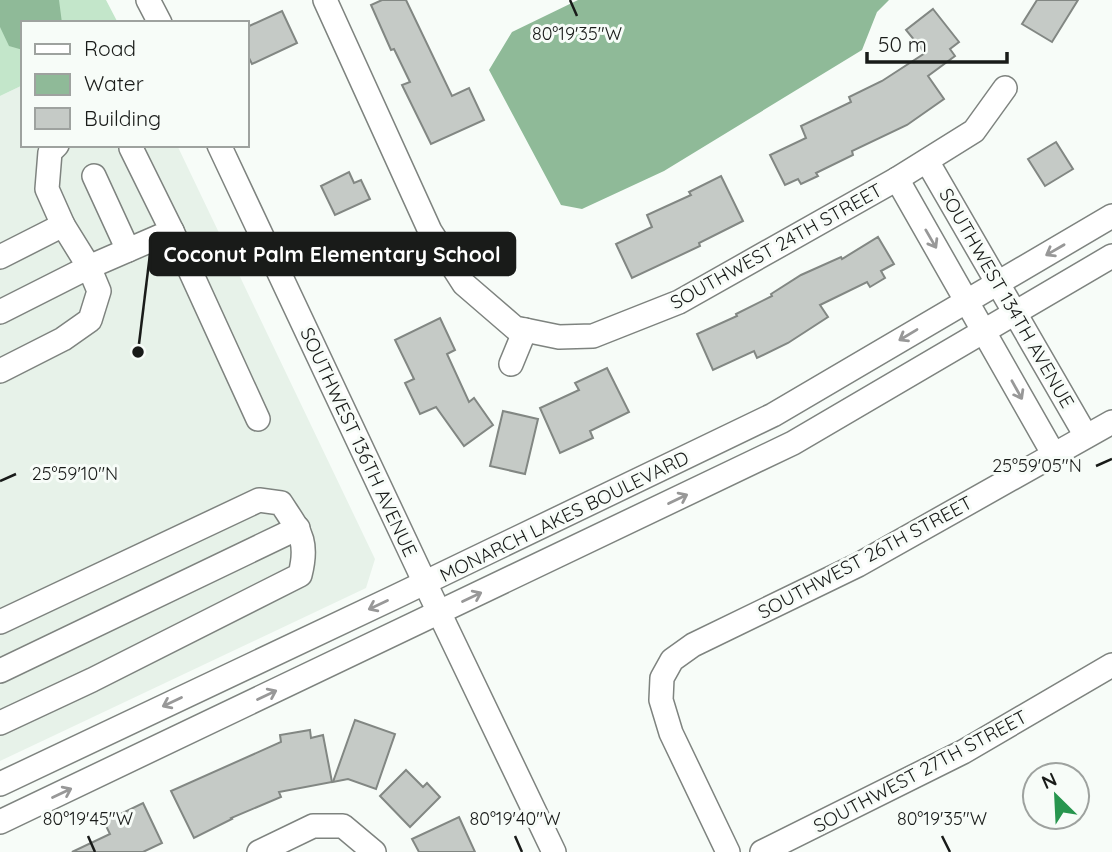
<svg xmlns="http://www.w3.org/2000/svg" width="1112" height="852" font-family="Quicksand,sans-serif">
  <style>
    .built { fill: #e7f2e9 }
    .green { fill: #c3e6ca }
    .water { fill: #8fba98 }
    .building { fill: #c5cac6; stroke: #828783; stroke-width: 2 }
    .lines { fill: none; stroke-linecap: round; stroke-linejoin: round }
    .minor-casing { stroke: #7e837f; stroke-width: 26 }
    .minor { stroke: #fff; stroke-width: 23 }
    .oneway { stroke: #989898 }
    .ticks { fill: none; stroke: #191b19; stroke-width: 2.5 }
    .labels { text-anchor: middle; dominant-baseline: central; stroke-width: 6; stroke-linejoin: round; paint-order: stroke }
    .street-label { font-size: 19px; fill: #191b19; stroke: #f7fcf8 }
    .ticks-label { font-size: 18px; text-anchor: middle; fill: #191b19; stroke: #f7fcf8; stroke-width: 6; stroke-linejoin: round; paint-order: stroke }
    .leader { fill: none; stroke: #191b19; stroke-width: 2.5 }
    .callout-dot { fill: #191b19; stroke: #f7fcf8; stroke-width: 2.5 }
    .callout { fill: #191b19; stroke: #191b19; stroke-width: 2.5 }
    .callout-label { font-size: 21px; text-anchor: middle; font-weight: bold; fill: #fff }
  </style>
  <rect width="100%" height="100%" fill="#f7fcf8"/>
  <polygon class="built" points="23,85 23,145 177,145 375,559 366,588 0,761 0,96"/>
  <polygon class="green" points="0,0 106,0 118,23 23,23 23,85 0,96"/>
  <g class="water">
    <polygon points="0,0 59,0 62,23 23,23 23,50 9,46 0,27"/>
    <polygon points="578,0 889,0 877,12 862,50 664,171 582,209 561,205 489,70 512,32"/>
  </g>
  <g class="building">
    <polygon points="382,0 406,0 452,96 469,88 484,120 431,144 402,85 410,82 394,49 391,50 371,5"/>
    <polygon points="1037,0 1078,0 1052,42 1022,24"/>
    <polygon points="933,9 959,42 950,49 955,56 928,76 944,99 907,125 852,151 853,155 816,173 818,176 801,184 798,179 785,185 770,155 806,138 801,126 851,102 849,97 882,81 925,53 906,30"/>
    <polygon points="282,11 297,43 252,64 247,54 247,27"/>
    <polygon points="1056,142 1073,169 1045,186 1028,159"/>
    <polygon points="349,172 354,183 361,180 370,199 335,215 321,186"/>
    <polygon points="721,176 743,221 699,243 700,246 632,278 616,244 652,227 647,215 691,195 689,192"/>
    <polygon points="878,237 894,264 881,271 885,278 870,287 867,282 820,305 828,317 788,343 757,358 754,351 713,370 697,334 737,316 736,314 772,296 771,294 801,275 841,257 842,259"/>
    <polygon points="440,318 455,350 447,354 469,402 474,398 493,425 464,446 436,407 420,414 405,383 414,379 395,340"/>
    <polygon points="607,368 629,412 590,431 593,438 560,453 540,408 579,390 575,383"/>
    <polygon points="503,411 538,419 525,474 490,466"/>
    <polygon points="355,720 395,734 376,789 348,779 333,782"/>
    <polygon points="310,730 311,738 323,735 332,782 279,792 281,797 231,818 232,819 194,838 171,791 281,742 280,735"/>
    <polygon points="406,770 423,787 427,783 440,797 410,827 380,796"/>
    <polygon points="143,803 162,843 143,852 72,852 110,834 104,822"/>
    <polygon points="459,817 475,852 419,852 412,839"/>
  </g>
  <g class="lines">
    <g class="minor-casing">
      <g id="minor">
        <polyline points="148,0 160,23"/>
        <polyline points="325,0 430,231 464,284 515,328 559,337 593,336 679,302 897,179 974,131 1005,88"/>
        <polyline points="219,145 425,583 554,852"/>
        <polyline points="927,161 1086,436"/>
        <polyline points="94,176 128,250"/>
        <polyline points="897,179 1054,455"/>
        <polyline points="172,231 258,419"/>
        <polyline points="0,257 63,225"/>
        <polyline points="0,312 89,267 172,231 131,148"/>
        <polyline points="511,364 525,330"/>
        <polyline points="0,371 63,339 90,320 99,291 89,267 63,225 47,189 50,152 57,145"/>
        <path d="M0 622 259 500 281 503C299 531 309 540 300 575L92 680 0 723"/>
        <polyline points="0,671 298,528"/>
        <polyline points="0,784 395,597 773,415 1112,216"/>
        <polyline points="0,822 793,443 1112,256"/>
        <polyline points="259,852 313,826 343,826 374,852"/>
        <polyline points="728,852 671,733 661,700 662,678 672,660 693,645 858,565 1112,422"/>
        <polyline points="762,852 963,752 1112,665"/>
      </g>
    </g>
    <use href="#minor" class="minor"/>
  </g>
  <defs><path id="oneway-shaft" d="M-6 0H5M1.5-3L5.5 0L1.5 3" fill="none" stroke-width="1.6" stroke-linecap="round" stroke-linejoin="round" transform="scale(1.75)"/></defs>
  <g class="oneway">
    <use href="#oneway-shaft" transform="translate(931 239) rotate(60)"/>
    <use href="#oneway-shaft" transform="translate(1055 250) rotate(150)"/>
    <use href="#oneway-shaft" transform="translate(908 335) rotate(149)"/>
    <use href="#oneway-shaft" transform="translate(1017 390) rotate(61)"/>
    <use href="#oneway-shaft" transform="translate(678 499) rotate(-26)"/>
    <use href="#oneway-shaft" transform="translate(472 597) rotate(-25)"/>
    <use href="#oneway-shaft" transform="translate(378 605) rotate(155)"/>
    <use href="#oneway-shaft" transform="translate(267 695) rotate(-25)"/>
    <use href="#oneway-shaft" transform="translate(172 702) rotate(155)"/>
    <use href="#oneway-shaft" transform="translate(62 793) rotate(-25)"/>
  </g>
  <path class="ticks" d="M570 0 577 16M1096 466 1112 459M0 481 16 474M88 836 95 852M515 836 522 852M942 836 950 852"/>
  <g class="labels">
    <g class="street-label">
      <text transform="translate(776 246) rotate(-29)">SOUTHWEST 24TH STREET</text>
      <text transform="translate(1007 298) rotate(60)">SOUTHWEST 134TH AVENUE</text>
      <text transform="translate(359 442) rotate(65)">SOUTHWEST 136TH AVENUE</text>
      <text transform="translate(564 516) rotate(-26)">MONARCH LAKES BOULEVARD</text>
      <text transform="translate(865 557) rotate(-28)">SOUTHWEST 26TH STREET</text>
      <text transform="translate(920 771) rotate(-28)">SOUTHWEST 27TH STREET</text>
    </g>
  </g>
  <g class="ticks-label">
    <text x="577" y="40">80°19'35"W</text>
    <text x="1037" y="472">25°59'05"N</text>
    <text x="75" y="480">25°59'10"N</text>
    <text x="88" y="825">80°19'45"W</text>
    <text x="515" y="825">80°19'40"W</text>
    <text x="942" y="825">80°19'35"W</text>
  </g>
  <path class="leader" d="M138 352L150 254"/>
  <circle class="callout-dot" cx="138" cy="352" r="7"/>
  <rect class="callout" x="150" y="233" width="365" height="42" rx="7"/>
  <g class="callout-label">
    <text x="332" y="262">Coconut Palm Elementary School</text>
  </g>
  <rect x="21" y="21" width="228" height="126" fill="#f7fcf8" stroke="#9ea29f" stroke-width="2"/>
  <rect x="35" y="44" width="35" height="10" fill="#ffffff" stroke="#9ea29f" stroke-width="2"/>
  <text x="84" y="56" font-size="21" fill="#191b19">Road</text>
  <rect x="35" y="74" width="35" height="21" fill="#8fba98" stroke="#9ea29f" stroke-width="2"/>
  <text x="84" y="91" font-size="21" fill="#191b19">Water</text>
  <rect x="35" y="108" width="35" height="21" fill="#c5cac6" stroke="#9ea29f" stroke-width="2"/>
  <text x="84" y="126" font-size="21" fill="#191b19">Building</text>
  <g transform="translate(1056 796) rotate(336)"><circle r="33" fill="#f7fcf8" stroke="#9ea29f" stroke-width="2"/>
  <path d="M0-5L12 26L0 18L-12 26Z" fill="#27954e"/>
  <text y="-10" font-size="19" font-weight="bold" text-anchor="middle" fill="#191b19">N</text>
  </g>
  <path d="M867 52v10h140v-10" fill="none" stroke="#191b19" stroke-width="3.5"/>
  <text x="878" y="52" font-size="21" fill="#191b19" stroke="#f7fcf8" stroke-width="5" paint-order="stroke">50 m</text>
</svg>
